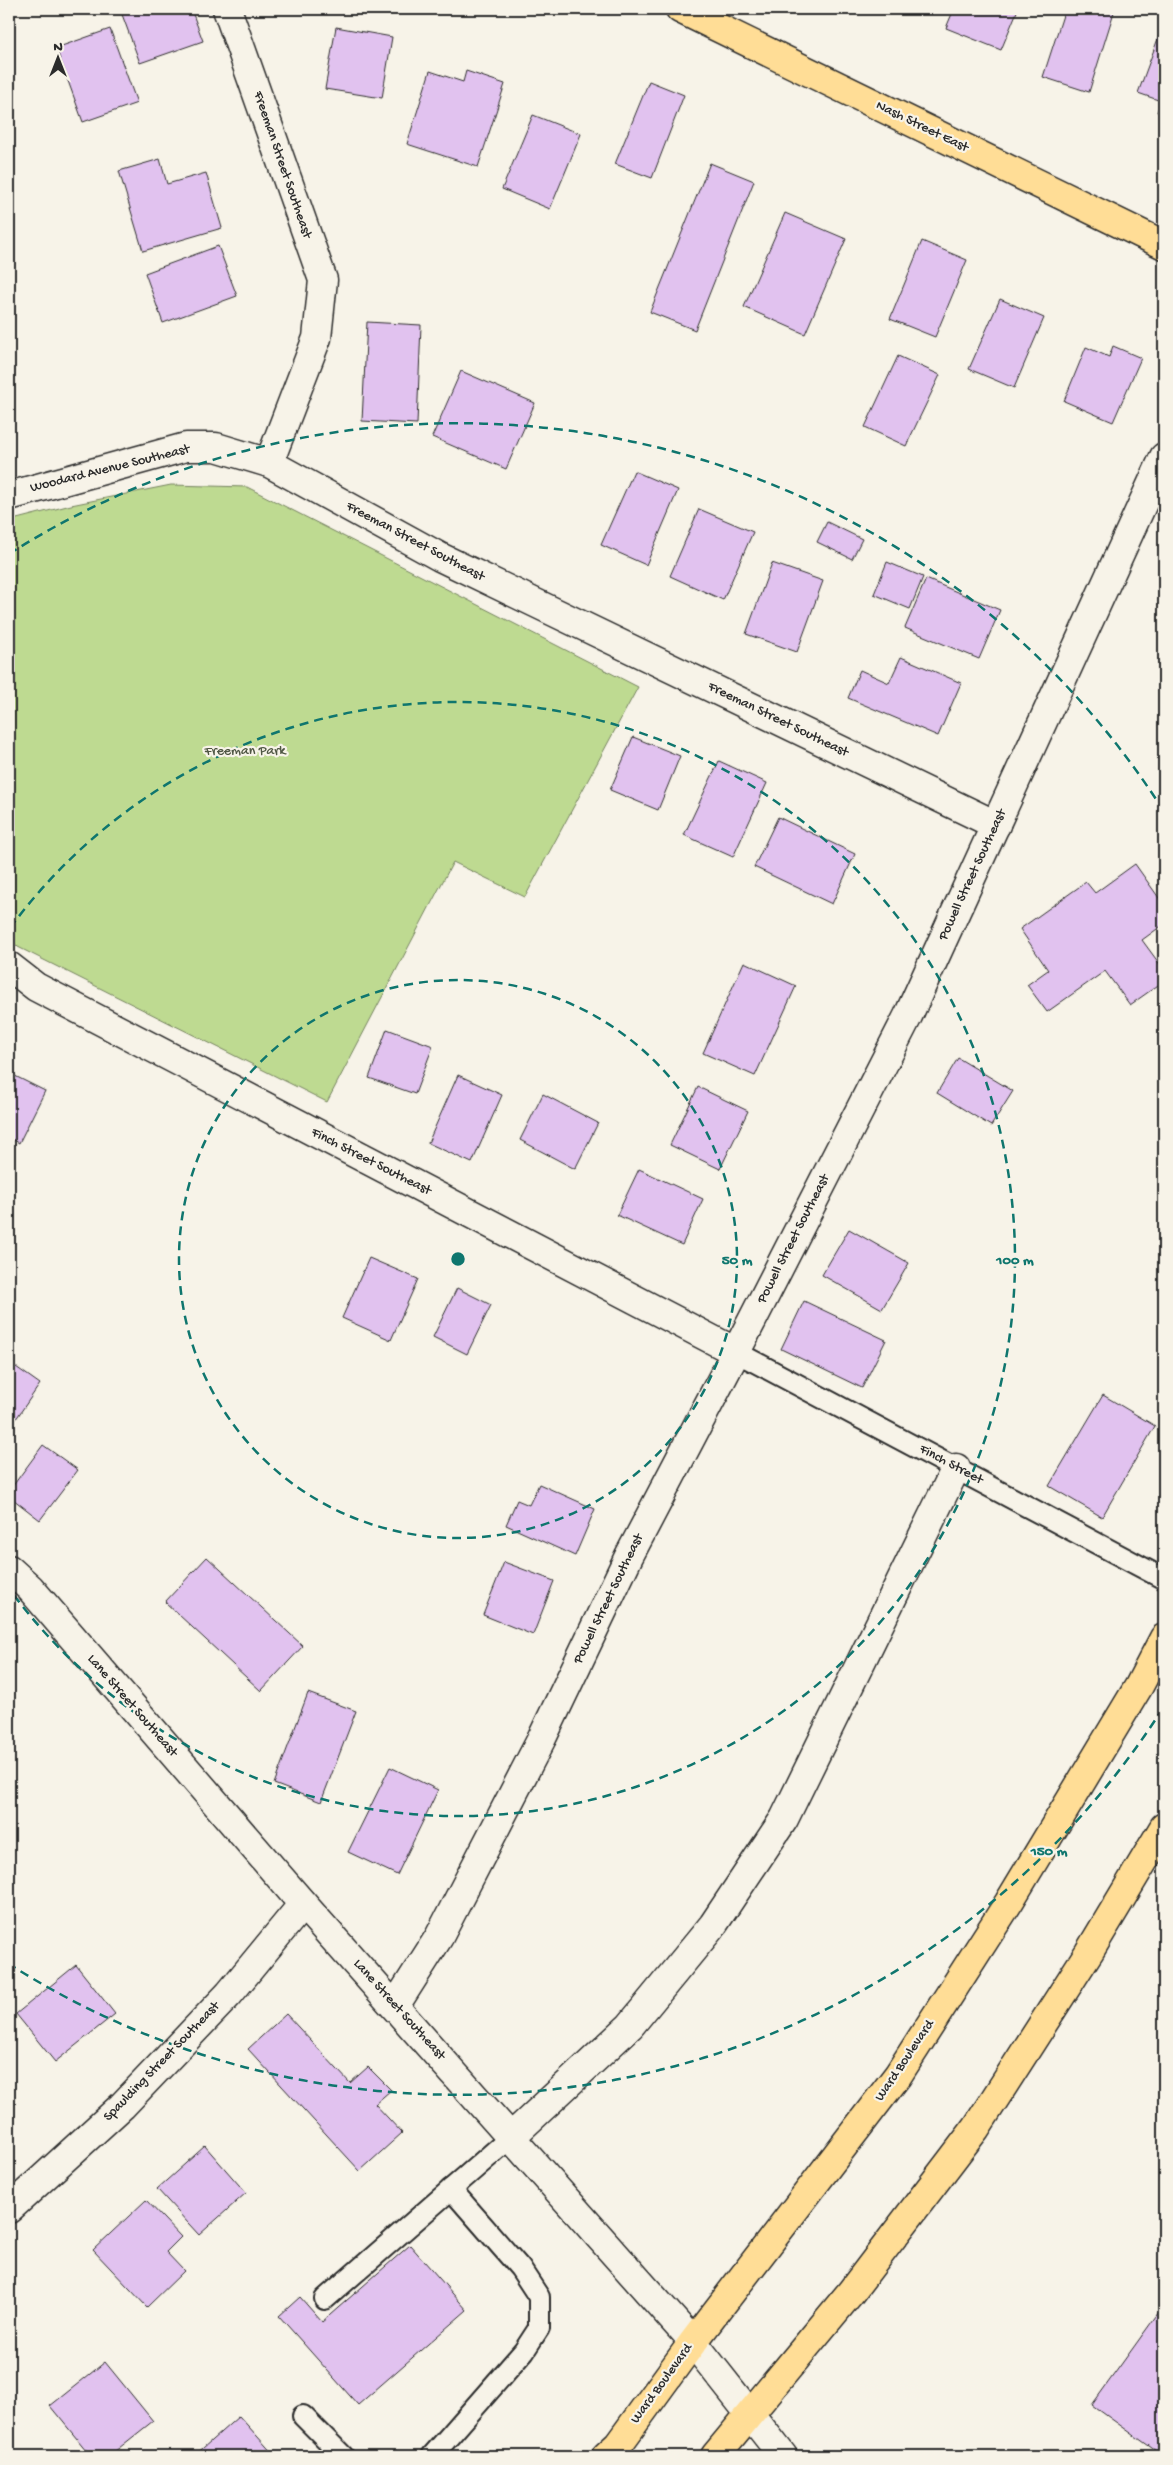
<svg xmlns="http://www.w3.org/2000/svg" width="1173" height="2465" font-family="'Gochi Hand',sans-serif">
  <style>
    .green { fill: #beda91; stroke: #74825e }
    .building { fill: #e1c2ef; stroke: #2b2b2b }
    .lines { fill: none; stroke-linecap: round; stroke-linejoin: round }
    .lane-casing { stroke: #2b2b2b; stroke-width: 24 }
    .street-casing { stroke: #2b2b2b; stroke-width: 31 }
    .primary-casing { stroke: #2b2b2b; stroke-width: 31 }
    .highway-casing { stroke: #2b2b2b; stroke-width: 31 }
    .lane { stroke: #f7f3e8; stroke-width: 20 }
    .street { stroke: #f7f3e8; stroke-width: 28 }
    .primary { stroke: #ffdd96; stroke-width: 28 }
    .highway { stroke: #ffdd96; stroke-width: 28 }
    .ring { fill: none; stroke: #0f766e; stroke-width: 2.5; stroke-dasharray: 9 6 }
    .labels { text-anchor: middle; dominant-baseline: central; stroke-width: 4.5; stroke-linejoin: round; paint-order: stroke }
    .street-label { font-size: 14px; fill: #2b2b2b; stroke: #f7f3e8 }
    .park-label { font-size: 14px; fill: #505744; stroke: #f7f3e8 }
    .centre { fill: #0f766e; stroke: #f7f3e8; stroke-width: 2.5 }
    .ring-label { font-size: 15px; text-anchor: middle; font-weight: bold; fill: #0f766e; stroke: #f7f3e8; stroke-width: 4.5; stroke-linejoin: round; paint-order: stroke }
  </style>
  <rect width="100%" height="100%" fill="#f7f3e8"/>
  <filter id="ink" filterUnits="userSpaceOnUse"><feTurbulence type="fractalNoise" baseFrequency=".02" numOctaves="2"/><feDisplacementMap in="SourceGraphic" scale="10" xChannelSelector="R" yChannelSelector="G"/><feConvolveMatrix kernelMatrix="1 2 1 2 8 2 1 2 1" color-interpolation-filters="sRGB"/></filter>
  <g filter="url(#ink)">
    <polygon class="green" points="171,485 247,487 638,687 525,897 453,862 327,1102 18,947 9,938 9,521 71,505"/>
    <g class="building">
      <polygon points="120,9 191,9 203,41 140,63"/>
      <polygon points="954,9 1018,9 1001,50 946,28"/>
      <polygon points="1065,9 1104,9 1114,12 1089,92 1043,77"/>
      <polygon points="1163,25 1164,25 1164,114 1157,112 1161,101 1138,93"/>
      <polygon points="336,27 392,37 382,98 325,89"/>
      <polygon points="110,29 137,103 83,122 56,48"/>
      <polygon points="430,71 463,82 466,71 505,84 478,167 407,144"/>
      <polygon points="649,81 684,95 652,178 615,164"/>
      <polygon points="533,115 581,134 550,209 502,189"/>
      <polygon points="160,159 167,184 206,173 222,228 143,251 119,171"/>
      <polygon points="710,163 754,181 695,330 650,312"/>
      <polygon points="785,213 846,239 805,334 744,307"/>
      <polygon points="922,241 967,260 935,337 890,319"/>
      <polygon points="218,246 237,296 163,323 145,273"/>
      <polygon points="1000,299 1044,318 1014,388 969,369"/>
      <polygon points="367,322 421,325 417,424 362,421"/>
      <polygon points="1113,346 1141,358 1113,422 1064,401 1086,347 1109,357"/>
      <polygon points="898,356 940,375 906,446 865,427"/>
      <polygon points="461,371 535,403 506,469 432,437"/>
      <polygon points="634,471 678,490 646,565 601,545"/>
      <polygon points="699,509 753,532 723,600 670,576"/>
      <polygon points="827,522 862,539 852,559 817,542"/>
      <polygon points="887,562 923,577 910,609 874,594"/>
      <polygon points="772,563 823,581 797,652 746,634"/>
      <polygon points="926,579 1000,610 979,659 905,628"/>
      <polygon points="901,657 961,683 938,736 848,698 860,670 889,683"/>
      <polygon points="633,737 680,756 658,810 610,790"/>
      <polygon points="719,761 767,783 733,857 684,835"/>
      <polygon points="778,817 855,854 832,904 754,867"/>
      <polygon points="1135,864 1164,905 1164,924 1142,940 1164,970 1164,981 1130,1005 1105,971 1047,1012 1027,985 1048,970 1020,929 1086,882 1095,893"/>
      <polygon points="744,962 796,986 755,1076 703,1053"/>
      <polygon points="387,1029 433,1046 415,1094 369,1078"/>
      <polygon points="958,1058 1013,1091 991,1126 937,1093"/>
      <polygon points="9,1073 45,1091 19,1143 9,1137"/>
      <polygon points="458,1075 502,1095 472,1163 428,1143"/>
      <polygon points="698,1087 748,1111 720,1169 670,1145"/>
      <polygon points="543,1094 598,1123 575,1169 520,1140"/>
      <polygon points="639,1169 703,1199 682,1245 617,1215"/>
      <polygon points="849,1229 909,1263 882,1309 822,1275"/>
      <polygon points="369,1258 418,1279 391,1340 342,1318"/>
      <polygon points="457,1288 491,1305 467,1354 433,1337"/>
      <polygon points="804,1301 886,1340 862,1388 781,1349"/>
      <polygon points="9,1362 40,1384 9,1429"/>
      <polygon points="1103,1395 1155,1426 1102,1517 1049,1486"/>
      <polygon points="43,1445 78,1470 40,1520 9,1496 9,1491"/>
      <polygon points="539,1484 595,1509 575,1556 506,1525 517,1500 529,1505"/>
      <polygon points="207,1557 303,1646 261,1691 165,1602"/>
      <polygon points="504,1562 554,1581 533,1635 483,1615"/>
      <polygon points="308,1693 356,1711 321,1802 274,1784"/>
      <polygon points="390,1767 438,1790 397,1875 348,1852"/>
      <polygon points="76,1965 115,2014 55,2062 16,2014"/>
      <polygon points="286,2014 350,2083 368,2067 391,2090 375,2104 402,2133 360,2171 248,2049"/>
      <polygon points="205,2146 246,2193 199,2235 157,2189"/>
      <polygon points="146,2200 181,2237 166,2252 184,2271 147,2307 93,2250"/>
      <polygon points="410,2245 467,2310 358,2405 279,2316 300,2297 322,2322"/>
      <polygon points="1164,2305 1164,2456 1163,2456 1092,2405"/>
      <polygon points="105,2362 153,2421 109,2456 91,2456 50,2406"/>
      <polygon points="239,2416 275,2456 194,2456"/>
    </g>
    <g class="lines">
      <g class="lane-casing">
        <g id="lane">
          <polyline points="736,1352 1164,1579"/>
          <polyline points="325,2299 511,2137"/>
          <polyline points="303,2416 343,2456"/>
          <polyline points="432,2456 524,2351 539,2328 539,2297 520,2268 451,2189"/>
        </g>
      </g>
      <g class="street-casing">
        <g id="street">
          <polyline points="227,9 323,280 317,338 269,463"/>
          <polyline points="9,496 186,447 216,447 269,463 440,557 996,825"/>
          <polyline points="9,966 36,987 736,1352"/>
          <polyline points="9,1569 30,1588 303,1904 693,2342 783,2456"/>
          <polyline points="395,2006 439,1937 542,1738 629,1556 736,1352 908,1016 1164,457"/>
          <polyline points="511,2137 630,2026 713,1925 784,1819 956,1468"/>
          <polyline points="9,2209 122,2106 229,1994 303,1904"/>
        </g>
      </g>
      <g class="primary-casing">
        <polyline id="primary" points="680,9 1164,245"/>
      </g>
      <g class="highway-casing">
        <g id="highway">
          <polyline points="606,2456 618,2445 693,2342 898,2075 1009,1902 1139,1686 1164,1638"/>
          <polyline points="715,2456 851,2292 976,2128 1089,1952 1164,1827"/>
        </g>
      </g>
      <use href="#lane" class="lane"/>
      <use href="#street" class="street"/>
      <use href="#primary" class="primary"/>
      <use href="#highway" class="highway"/>
    </g>
  </g>
  <g class="ring">
    <circle cx="458" cy="1259" r="279"/>
    <path d="M10 928A557 557 0 1 1 10 1590"/>
    <path d="M1163 1708A836 836 0 0 1 9 1964M9 554A836 836 0 0 1 1163 810"/>
  </g>
  <g class="labels">
    <g class="street-label">
      <text transform="translate(922 127) rotate(26)">Nash Street East</text>
      <text transform="translate(282 165) rotate(71)">Freeman Street Southeast</text>
      <text transform="translate(110 469) rotate(-14)">Woodard Avenue Southeast</text>
      <text transform="translate(415 542) rotate(28)">Freeman Street Southeast</text>
      <text transform="translate(778 720) rotate(26)">Freeman Street Southeast</text>
      <text transform="translate(973 875) rotate(-65)">Powell Street Southeast</text>
      <text transform="translate(371 1162) rotate(27)">Finch Street Southeast</text>
      <text transform="translate(794 1239) rotate(-63)">Powell Street Southeast</text>
      <text transform="translate(951 1465) rotate(28)">Finch Street</text>
      <text transform="translate(609 1599) rotate(-64)">Powell Street Southeast</text>
      <text transform="translate(132 1706) rotate(49)">Lane Street Southeast</text>
      <text transform="translate(399 2010) rotate(48)">Lane Street Southeast</text>
      <text transform="translate(905 2061) rotate(-56)">Ward Boulevard</text>
      <text transform="translate(162 2062) rotate(-46)">Spaulding Street Southeast</text>
      <text transform="translate(662 2384) rotate(-54)">Ward Boulevard</text>
    </g>
    <g class="park-label">
      <text x="245" y="751">Freeman Park</text>
    </g>
  </g>
  <circle cx="458" cy="1259" r="8" class="centre"/>
  <g class="ring-label">
    <text x="737" y="1264">50 m</text>
    <text x="1015" y="1264">100 m</text>
    <text x="1049" y="1855">150 m</text>
  </g>
  <rect width="1173" height="2465" fill="none" stroke="#f7f3e8" stroke-width="30"/>
  <rect x="15" y="15" width="1143" height="2435" fill="none" stroke="#2b2b2b" stroke-width="2" filter="url(#ink)"/>
  <g transform="translate(58 58)" stroke="#f7f3e8" stroke-width="4" paint-order="stroke">
  <path d="M0-4L9 19L0 12L-9 19Z" fill="#2b2b2b"/>
  <text y="-8" font-size="14" font-weight="bold" text-anchor="middle" fill="#2b2b2b">N</text>
  </g>
</svg>
